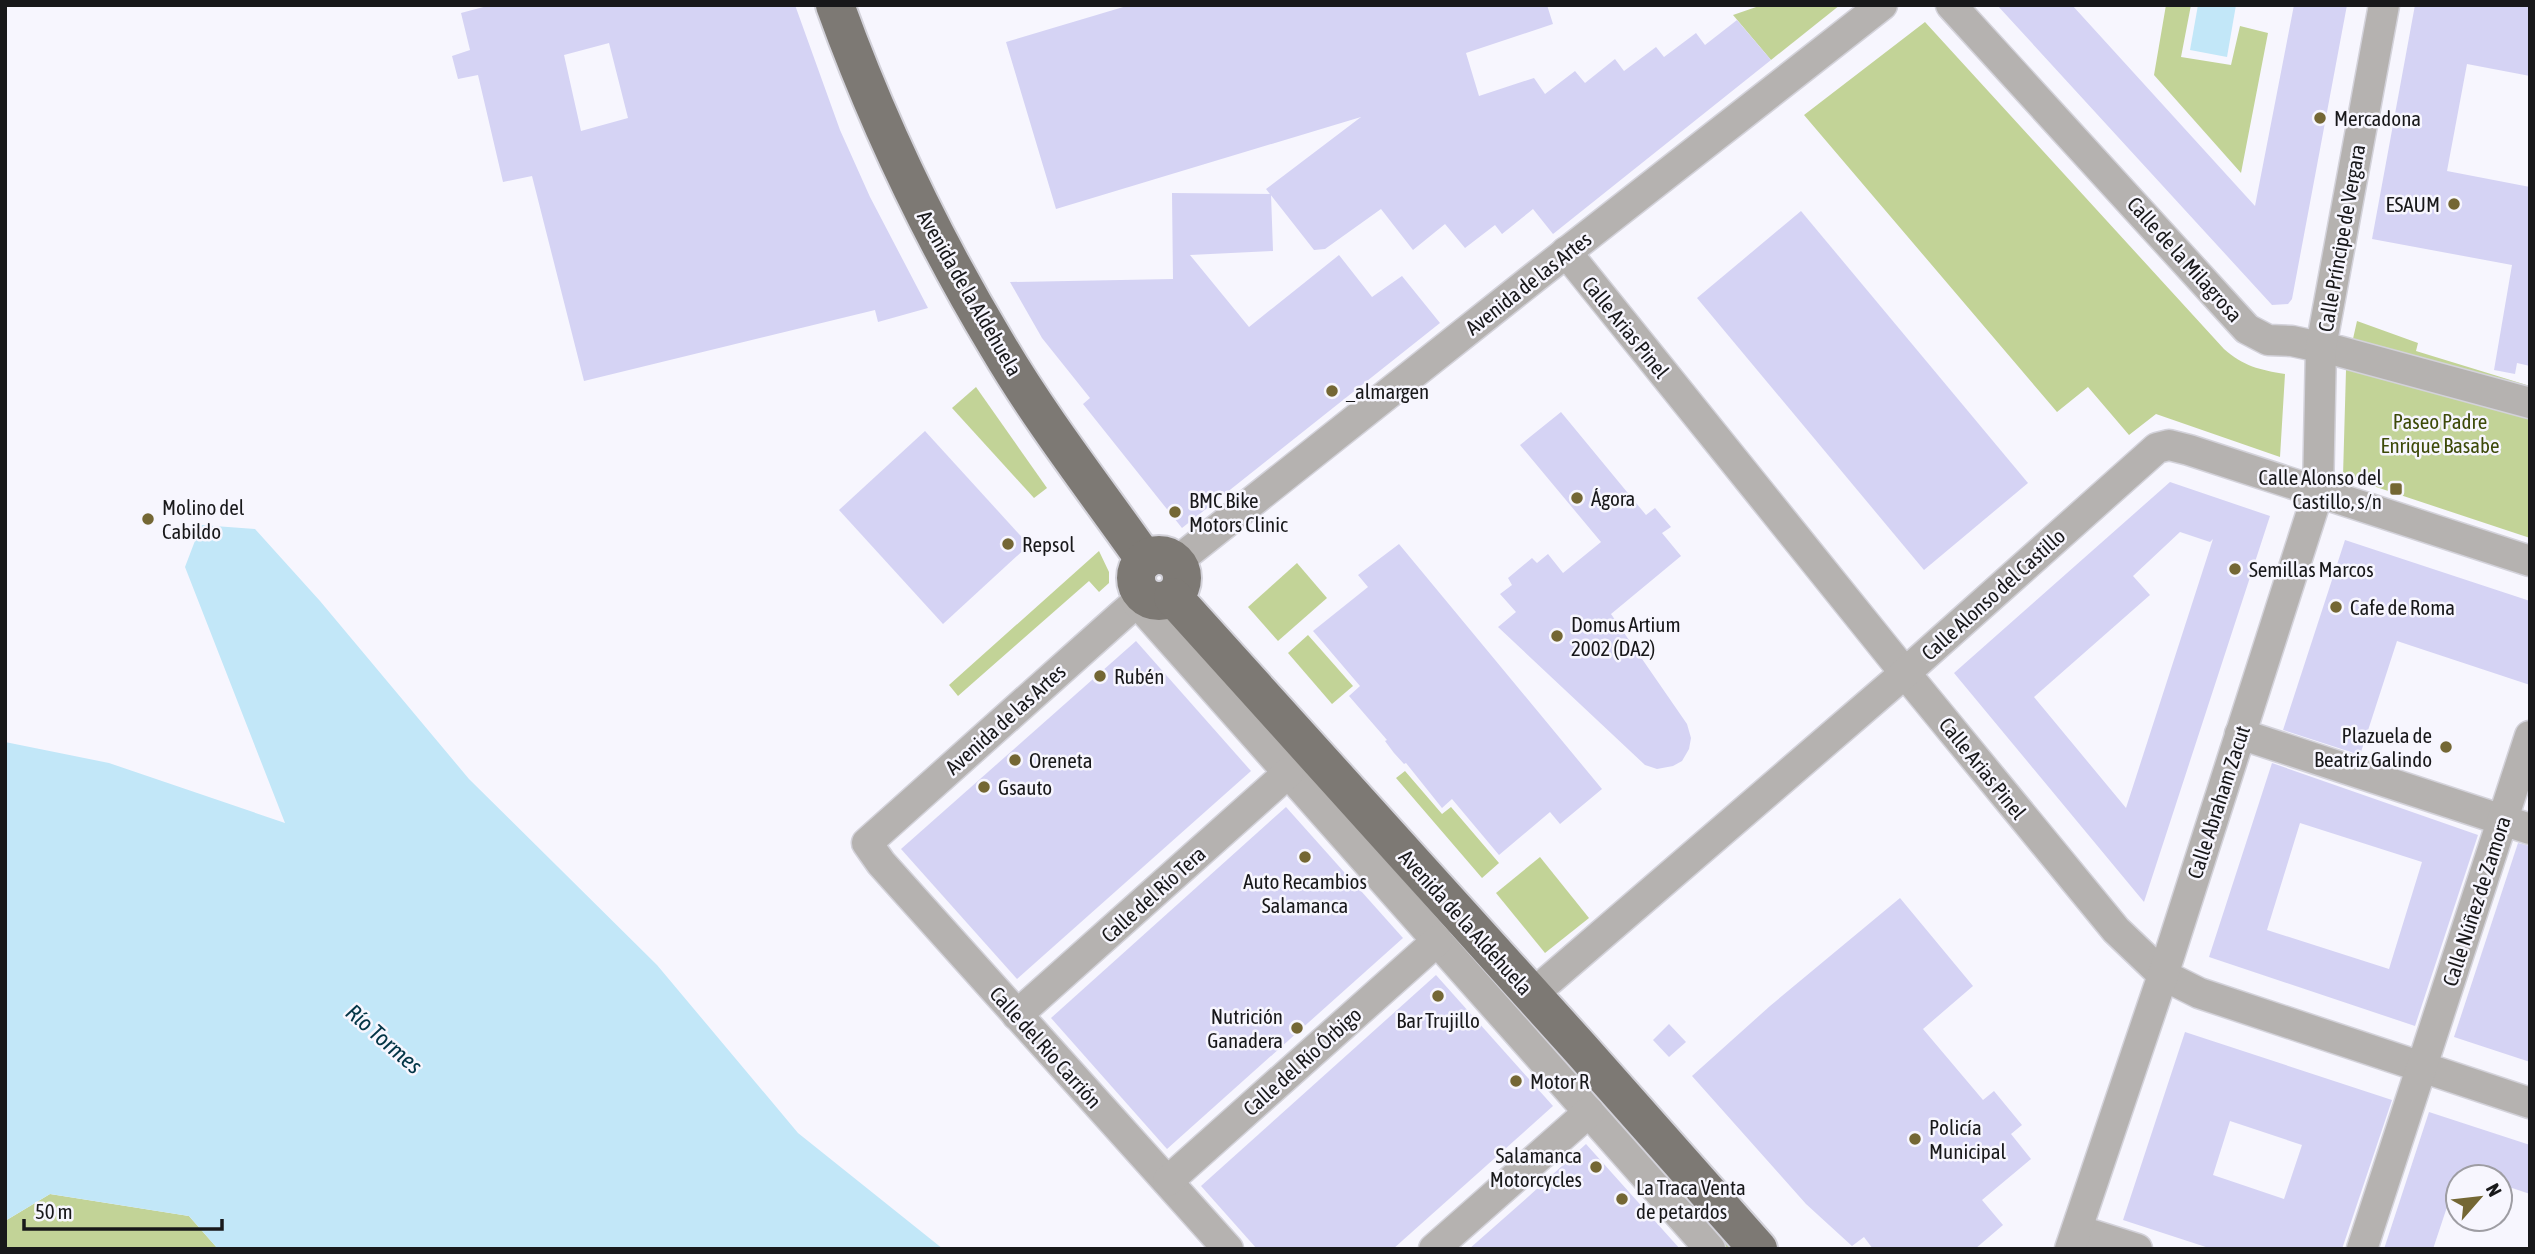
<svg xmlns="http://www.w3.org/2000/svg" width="2535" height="1254" font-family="'Asap Condensed',sans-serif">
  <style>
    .green { fill: #c2d397 }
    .water { fill: #c2e7f8 }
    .building { fill: #d5d3f4; fill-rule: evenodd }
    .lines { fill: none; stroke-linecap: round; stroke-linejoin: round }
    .minor-casing { stroke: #d3d2da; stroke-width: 33 }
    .major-casing { stroke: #d3d2da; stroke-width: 42 }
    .minor { stroke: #b5b2b0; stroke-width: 30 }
    .major { stroke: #7d7974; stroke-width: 38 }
    .poi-dot { fill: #746734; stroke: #f7f6fe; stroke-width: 2.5 }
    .labels { text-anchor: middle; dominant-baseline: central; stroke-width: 5; stroke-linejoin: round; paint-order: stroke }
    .poi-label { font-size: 21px; fill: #18181a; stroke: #f7f6fe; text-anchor: start }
    .street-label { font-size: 21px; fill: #18181a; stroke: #f7f6fe }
    .park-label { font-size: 21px; fill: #3d4a09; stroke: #f7f6fe }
    .water-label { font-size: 23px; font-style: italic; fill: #033546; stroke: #f7f6fe }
  </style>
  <rect width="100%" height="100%" fill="#f7f6fe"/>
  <g class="green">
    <polygon points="1762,5 1840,5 1771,60 1733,15"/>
    <polygon points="2166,5 2191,5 2181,57 2231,65 2240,26 2268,33 2241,173 2154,75"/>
    <path d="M1925 22 2224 349C2243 366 2260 370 2285 374L2280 457 2156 414 2129 435 2088 387 2057 412 1804 115Z"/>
    <polygon points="2357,321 2418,343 2416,351 2530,386 2530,538 2343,476 2346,370"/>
    <polygon points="976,387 1047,488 1034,498 952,408"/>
    <polygon points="1099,551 1109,572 1109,583 1099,592 1089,581 958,696 949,685"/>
    <polygon points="1297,563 1327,598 1278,641 1248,607"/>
    <polygon points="1308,635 1353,686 1332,704 1288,653"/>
    <polygon points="1405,771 1442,814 1451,807 1499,863 1482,878 1396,778"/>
    <polygon points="1540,857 1589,918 1545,953 1496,893"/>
    <polygon points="1547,1038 1734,1249 1728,1249 1543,1042"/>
    <polygon points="50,1194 189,1216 218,1249 5,1249 5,1221"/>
  </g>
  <g class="water">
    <polygon points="2198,5 2236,5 2227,57 2190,50"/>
    <polygon points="201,525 255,529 320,601 469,779 657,965 798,1133 943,1249 218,1249 189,1216 50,1194 5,1221 5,742 109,763 285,823 185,567"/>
  </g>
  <g class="building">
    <path d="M491 5H795L840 130 870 197 928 308 878 322 875 310 584 381 532 176 503 182 478 75 458 79 452 56 470 50 461 13ZM609 43 628 118 581 131 564 55Z"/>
    <polygon points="1130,5 1547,5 1553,24 1466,53 1479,96 1534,78 1545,94 1575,71 1585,83 1615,59 1624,71 1656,47 1664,57 1696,33 1705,45 1737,20 1771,60 1553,234 1533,209 1502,234 1495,225 1465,248 1445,224 1413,250 1381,209 1325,249 1314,250 1266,189 1361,117 1056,209 1006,42"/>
    <polygon points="1997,5 2072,5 2255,206 2294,5 2347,5 2292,299 2288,304 2272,305"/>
    <polygon points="2415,5 2530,5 2530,76 2467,64 2447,171 2530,187 2530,366 2517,363 2515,374 2494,370 2512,265 2372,239"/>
    <polygon points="1172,193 1271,194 1273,251 1190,255 1249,327 1339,255 1372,297 1402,276 1440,323 1182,528 1083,404 1090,398 1042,338 1010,282 1173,279"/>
    <polygon points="1801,211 2028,483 1924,570 1697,298"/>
    <polygon points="1561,412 1646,515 1655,508 1671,527 1662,533 1681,556 1611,614 1687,724 1691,738 1689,749 1682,761 1673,766 1657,769 1645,765 1498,627 1516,612 1500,594 1512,585 1508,578 1532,558 1537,563 1548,554 1563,573 1601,542 1520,445"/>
    <polygon points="925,431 1029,545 943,624 839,510"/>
    <path d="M2170 482 2270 516 2144 902 1954 673ZM2180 532 2210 542 2213 539 2126 808 2034 697 2150 595 2133 576Z"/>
    <polygon points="2345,540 2530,601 2530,685 2397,641 2360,755 2283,730"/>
    <polygon points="1399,544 1602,789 1560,824 1550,812 1499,855 1452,799 1442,808 1406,763 1404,764 1394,753 1385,741 1387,740 1349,696 1360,686 1313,631 1368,587 1358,575"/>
    <polygon points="1136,641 1251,771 1017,979 901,849"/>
    <path d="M2272 763 2478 835 2415 1026 2209 957ZM2300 823 2422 862 2389 969 2267 930Z"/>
    <polygon points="1286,807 1403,938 1167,1149 1051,1018"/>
    <polygon points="2518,843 2530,846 2530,1062 2454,1037"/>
    <polygon points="1900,898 1973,986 1923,1029 1983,1100 1994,1091 2022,1125 2011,1134 2031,1159 1982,1200 2003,1225 1975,1249 1873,1249 1864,1237 1852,1246 1806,1204 1692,1076 1770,1006"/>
    <polygon points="1436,975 1553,1106 1393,1249 1257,1249 1201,1186"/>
    <polygon points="1669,1024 1686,1042 1669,1057 1653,1040"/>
    <path d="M2185 1032 2392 1100 2342 1249H2212L2123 1220ZM2230 1121 2302 1145 2284 1199 2213 1175Z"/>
    <polygon points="2429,1112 2530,1145 2530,1194 2500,1184 2500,1177 2457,1177 2433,1249 2384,1249"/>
    <polygon points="1586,1144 1680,1249 1469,1249 1529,1196"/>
  </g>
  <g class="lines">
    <g class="minor-casing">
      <g id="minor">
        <polyline points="1951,5 2247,329 2268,340 2292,341 2338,351 2530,403"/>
        <polyline points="1566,252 1905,673 2116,930 2163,975 2199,993 2530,1103"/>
        <polyline points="1175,563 1535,277 1882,5"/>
        <polyline points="1146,598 1137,602 1122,615 867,843 881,863 1228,1249"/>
        <polyline points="1137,602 1710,1249"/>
        <polyline points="2240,734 2530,829"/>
        <polyline points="1532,995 1905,673 2157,448 2169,445 2189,450 2530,561"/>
        <polyline points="1017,1015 1288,773"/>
        <polyline points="1168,1181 1437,941"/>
        <polyline points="2077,1230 2137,1249"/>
        <polyline points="1434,1249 1589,1112"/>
        <polyline points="2070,1249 2163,975 2318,493 2321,347 2384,5"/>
        <polyline points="2362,1249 2530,736"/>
      </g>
    </g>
    <g class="major-casing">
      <g id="major">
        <path d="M835 5C878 124 932 237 997 345 1041 420 1095 489 1145 560"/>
        <circle cx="1159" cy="578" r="23"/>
        <polyline points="1173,597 1580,1048 1758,1249"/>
      </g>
    </g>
    <use href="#minor" class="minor"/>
    <use href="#major" class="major"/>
  </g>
  <g class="poi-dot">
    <circle cx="2320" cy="118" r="7"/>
    <circle cx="2454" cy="204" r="7"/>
    <circle cx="1332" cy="391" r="7"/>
    <rect x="2389" y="482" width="14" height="14" rx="3.5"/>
    <circle cx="1577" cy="498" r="7"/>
    <circle cx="1175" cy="512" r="7"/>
    <circle cx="148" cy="519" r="7"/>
    <circle cx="1008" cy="544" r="7"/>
    <circle cx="2235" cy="569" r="7"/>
    <circle cx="2336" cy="607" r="7"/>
    <circle cx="1557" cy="636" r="7"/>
    <circle cx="1100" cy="676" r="7"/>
    <circle cx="2446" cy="747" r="7"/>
    <circle cx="1015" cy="760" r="7"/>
    <circle cx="984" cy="787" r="7"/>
    <circle cx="1305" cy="857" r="7"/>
    <circle cx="1438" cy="996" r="7"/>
    <circle cx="1297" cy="1028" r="7"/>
    <circle cx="1516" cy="1081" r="7"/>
    <circle cx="1915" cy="1139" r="7"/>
    <circle cx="1596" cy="1167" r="7"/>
    <circle cx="1622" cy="1199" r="7"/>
  </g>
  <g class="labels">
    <g class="poi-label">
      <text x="2334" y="118">Mercadona</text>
      <text x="2440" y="204" text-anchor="end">ESAUM</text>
      <text x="1346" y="391">_almargen</text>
      <text x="2382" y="477" text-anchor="end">Calle Alonso del<tspan x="2382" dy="24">Castillo, s/n</tspan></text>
      <text x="1591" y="498">Ágora</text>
      <text x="1189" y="500">BMC Bike<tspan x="1189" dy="24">Motors Clinic</tspan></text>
      <text x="162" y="507">Molino del<tspan x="162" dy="24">Cabildo</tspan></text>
      <text x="1022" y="544">Repsol</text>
      <text x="2249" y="569">Semillas Marcos</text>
      <text x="2350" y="607">Cafe de Roma</text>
      <text x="1571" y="624">Domus Artium<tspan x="1571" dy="24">2002 (DA2)</tspan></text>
      <text x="1114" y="676">Rubén</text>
      <text x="2432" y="735" text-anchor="end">Plazuela de<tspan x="2432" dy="24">Beatriz Galindo</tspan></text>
      <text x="1029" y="760">Oreneta</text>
      <text x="998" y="787">Gsauto</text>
      <text x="1305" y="881" text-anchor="middle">Auto Recambios<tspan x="1305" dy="24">Salamanca</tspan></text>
      <text x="1283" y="1016" text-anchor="end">Nutrición<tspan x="1283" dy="24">Ganadera</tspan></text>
      <text x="1438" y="1020" text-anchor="middle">Bar Trujillo</text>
      <text x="1530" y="1081">Motor R</text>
      <text x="1929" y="1127">Policía<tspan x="1929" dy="24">Municipal</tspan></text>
      <text x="1582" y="1155" text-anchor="end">Salamanca<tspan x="1582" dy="24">Motorcycles</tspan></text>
      <text x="1636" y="1187">La Traca Venta<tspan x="1636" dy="24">de petardos</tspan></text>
    </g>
    <g class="street-label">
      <text transform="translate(2341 238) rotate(-80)">Calle Príncipe de Vergara</text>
      <text transform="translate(2185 259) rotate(48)">Calle de la Milagrosa</text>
      <text transform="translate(1528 283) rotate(-38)">Avenida de las Artes</text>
      <text transform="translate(970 293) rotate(60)">Avenida de la Aldehuela</text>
      <text transform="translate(1626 327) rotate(51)">Calle Arias Pinel</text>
      <text transform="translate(1993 594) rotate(-42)">Calle Alonso del Castillo</text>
      <text transform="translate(1005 719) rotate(-42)">Avenida de las Artes</text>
      <text transform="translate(1983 768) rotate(51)">Calle Arias Pinel</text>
      <text transform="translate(2218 802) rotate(-72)">Calle Abraham Zacut</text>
      <text transform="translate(1153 894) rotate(-42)">Calle del Río Tera</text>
      <text transform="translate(2476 901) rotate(-72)">Calle Núñez de Zamora</text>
      <text transform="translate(1466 922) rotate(48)">Avenida de la Aldehuela</text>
      <text transform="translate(1046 1047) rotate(48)">Calle del Río Carrión</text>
      <text transform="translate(1302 1061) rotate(-42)">Calle del Río Órbigo</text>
    </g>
    <g class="park-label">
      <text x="2440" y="421">Paseo Padre<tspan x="2440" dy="24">Enrique Basabe</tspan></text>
    </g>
    <g class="water-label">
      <text transform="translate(384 1039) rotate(41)">Río Tormes</text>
    </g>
  </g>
  <rect width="2535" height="1254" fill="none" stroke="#18181a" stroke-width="14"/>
  <g transform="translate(2479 1198) rotate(62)"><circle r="33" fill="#f7f6fe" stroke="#9e9da3" stroke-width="2"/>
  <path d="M0-5L12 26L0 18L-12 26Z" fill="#746734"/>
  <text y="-10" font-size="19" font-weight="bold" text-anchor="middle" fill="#18181a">N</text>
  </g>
  <path d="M24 1219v10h198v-10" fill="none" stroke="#18181a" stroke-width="3.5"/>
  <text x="35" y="1219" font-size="21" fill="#18181a" stroke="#f7f6fe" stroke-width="5" paint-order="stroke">50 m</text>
</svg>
